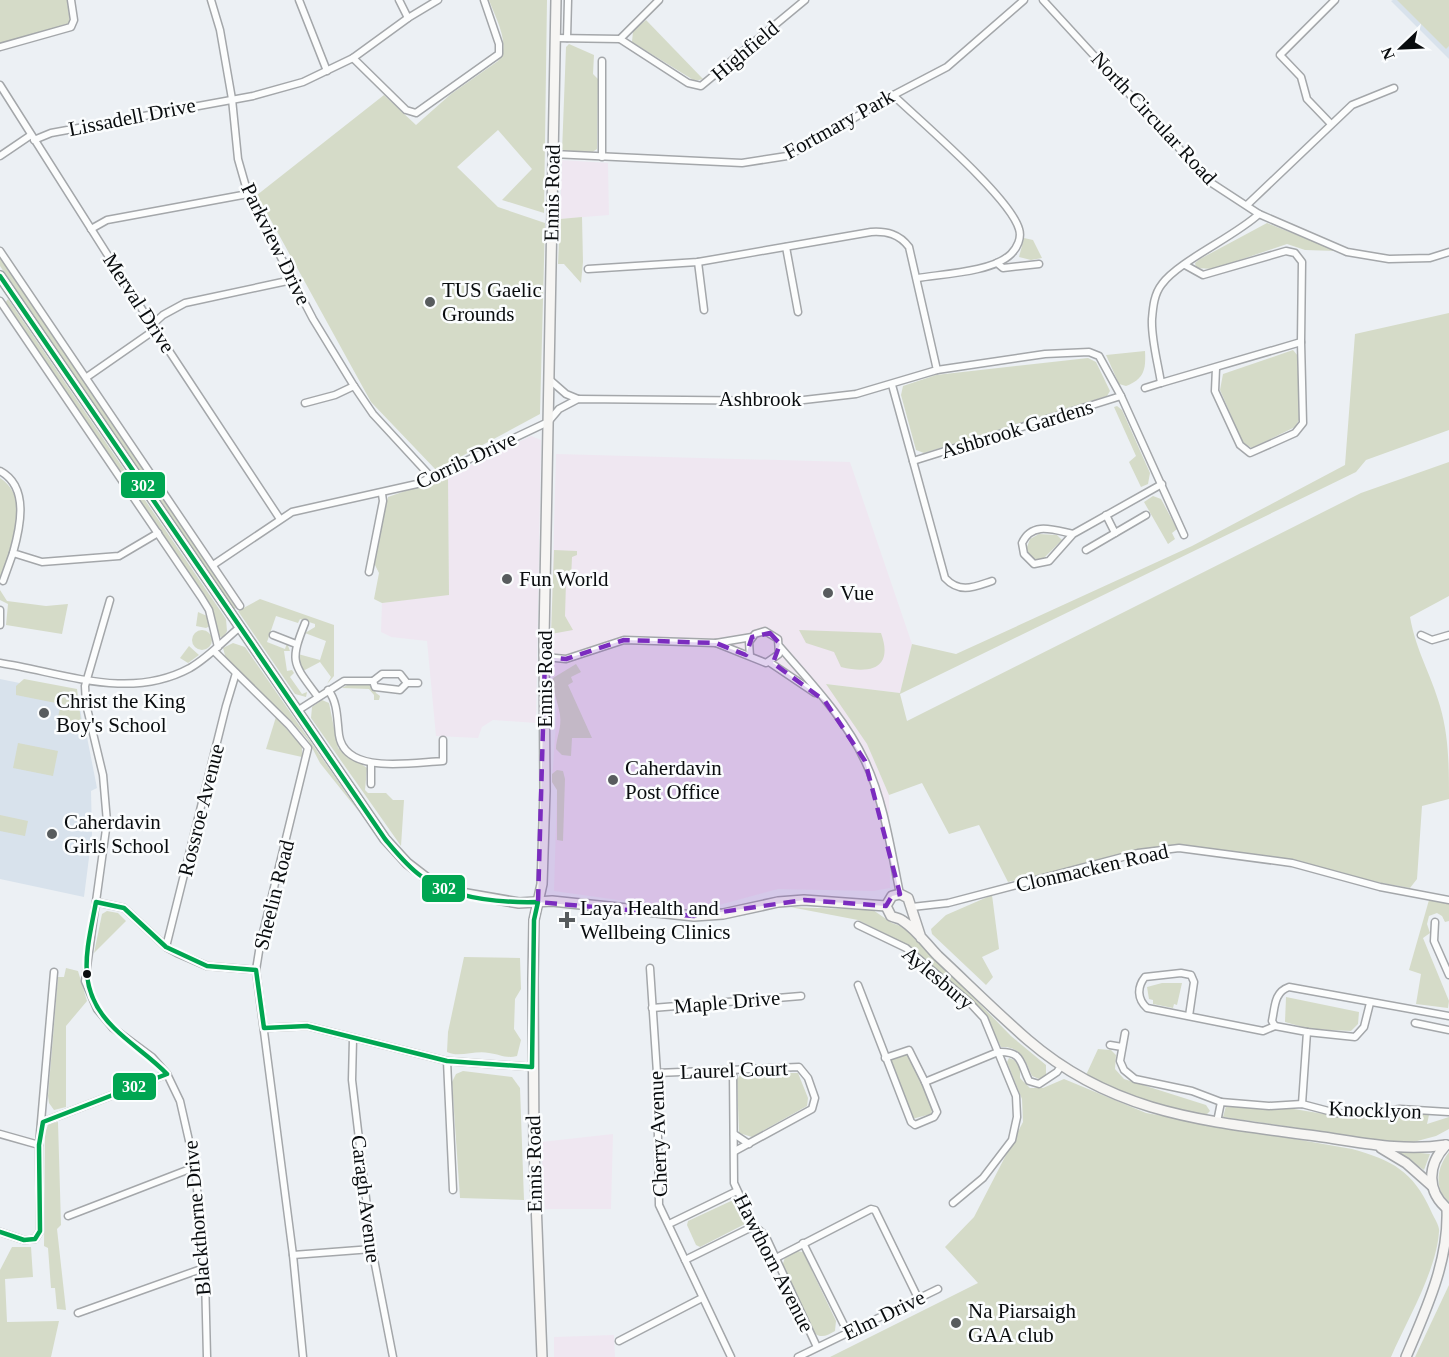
<svg xmlns="http://www.w3.org/2000/svg" width="1449" height="1357" font-family="Georgia,serif">
  <style>
    .commercial { fill: #efe7f1 }
    .built { fill: #d8e2ec }
    .green { fill: #d5dbc8 }
    .lines { fill: none; stroke-linecap: round; stroke-linejoin: round }
    .street-casing { stroke: #a4a7aa; stroke-width: 9 }
    .secondary-casing { stroke: #a4a7aa; stroke-width: 12 }
    .street { stroke: #fcfdfd; stroke-width: 6 }
    .secondary { stroke: #f6f5f3; stroke-width: 9 }
    .bus-1-casing { stroke: #fbfdfe; stroke-width: 9 }
    .bus-1 { stroke: #00a651; stroke-width: 4.5 }
    .marked { fill: #7b2cbf; fill-opacity: 0.2; stroke: #7b2cbf; stroke-width: 4.5; stroke-dasharray: 12 8; stroke-linejoin: round }
    .poi-dot { fill: #585c5e; stroke: #fbfdfe; stroke-width: 2 }
    .bus-dot { fill: #090c0e; stroke: #fbfdfe; stroke-width: 2 }
    .labels { text-anchor: middle; dominant-baseline: central; stroke-width: 5; stroke-linejoin: round; paint-order: stroke }
    .street-label { font-size: 21px; fill: #090c0e; stroke: #fbfdfe }
    .poi-label { font-size: 21px; fill: #090c0e; stroke: #fbfdfe; text-anchor: start }
    .line-badge { stroke: #fbfdfe; stroke-width: 2 }
    .badge-label { font-size: 16px; text-anchor: middle; font-weight: bold; fill: #fff }
  </style>
  <rect width="100%" height="100%" fill="#ecf0f4"/>
  <g class="commercial">
    <polygon points="562,160 608,163 609,215 560,219"/>
    <polygon points="531,436 541,440 536,723 493,720 482,727 478,738 436,736 427,641 391,637 381,632 382,603 449,594 448,476"/>
    <polygon points="556,454 850,462 912,644 900,693 827,684 867,744 889,795 890,888 873,891 778,889 697,911 554,891 557,790 552,782 557,707 553,691 551,643"/>
    <polygon points="613,1134 611,1209 545,1209 541,1142"/>
    <polygon points="614,1335 615,1357 554,1357 554,1337"/>
  </g>
  <g class="built">
    <polygon points="1393,0 1449,0 1449,59 1391,1"/>
    <polygon points="0,679 78,695 83,727 80,733 87,737 97,788 91,791 92,834 84,897 0,879"/>
  </g>
  <g class="green">
    <polygon points="0,0 67,0 70,22 65,27 0,43"/>
    <path d="M489 0H547L544 213 502 200 532 169 498 130 457 167 498 207 545 223 540 414 436 470 371 402 257 195 384 95 416 125 451 94 498 61C512 46 495 17 489 0Z"/>
    <polygon points="1397,0 1449,0 1449,46 1446,49"/>
    <polygon points="646,20 703,79 695,81 632,42 633,31"/>
    <polygon points="569,44 594,55 593,74 598,79 597,149 591,153 562,152 566,47"/>
    <polygon points="582,217 583,262 581,283 564,264 558,264 560,219"/>
    <polygon points="1267,223 1337,251 1305,250 1287,244 1213,269 1196,268 1195,263 1200,259"/>
    <polygon points="1024,238 1033,240 1042,258 1031,260 1019,257"/>
    <polygon points="0,257 237,607 233,610 0,266"/>
    <polygon points="8,299 226,619 227,631 223,638 219,636 212,608 158,533 5,303"/>
    <path d="M1449 313V430L1366 460 1356 472 900 694 907 721 1361 493 1449 462V596L1410 617C1416 651 1431 674 1440 706 1449 737 1449 767 1449 799L1422 806 1417 879 1410 888 1354 878 1289 859 1179 844 1008 882 979 825 949 834 922 783 889 795 867 744 826 684 900 693 912 644 956 654 1192 546 1345 465 1355 334Z"/>
    <polygon points="1293,350 1298,356 1299,420 1295,427 1252,448 1243,443 1220,390 1223,374"/>
    <path d="M1145 351C1146 370 1144 379 1126 386L1119 384 1106 355Z"/>
    <polygon points="1088,358 1096,362 1110,391 1107,396 924,453 916,450 901,395 903,386 936,375"/>
    <polygon points="1117,406 1122,410 1150,473 1148,484 1141,487 1129,462 1136,456 1114,407"/>
    <polygon points="448,476 449,595 382,603 374,599 379,573 373,561 388,497"/>
    <path d="M0 478C34 500 9 550 0 579Z"/>
    <polygon points="1153,496 1161,499 1177,529 1172,533 1175,539 1168,544 1144,502"/>
    <polygon points="1039,534 1057,535 1062,540 1041,561 1036,561 1025,552 1030,539"/>
    <polygon points="554,550 577,551 577,555 572,557 571,579 566,582 565,616 573,630 551,634"/>
    <polygon points="0,590 7,601 46,606 68,604 62,634 6,625 8,604 0,600"/>
    <polygon points="260,599 334,625 334,676 327,684 331,677 320,662 303,671 298,664 298,654 320,660 326,641 305,633 315,627 315,624 300,619 298,623 276,616 267,642 285,649 287,643 290,651 284,651 287,671 292,670 294,673 290,677 302,694 307,692 306,697 295,694 238,611"/>
    <polygon points="198,612 207,616 210,626 206,628 196,626"/>
    <circle cx="202" cy="640" r="10"/>
    <path d="M799 630 881 633C894 669 870 674 841 667L834 652 806 643Z"/>
    <polygon points="233,643 245,647 360,813 320,763 308,740 293,723 226,659 223,648"/>
    <polygon points="189,646 199,655 188,663 180,658"/>
    <path d="M576 664 581 672 571 677 573 682 568 685 592 738H572L571 756 562 755 556 749C556 738 562 728 560 715 558 703 553 691 553 678Z"/>
    <polygon points="24,679 77,689 82,729 67,732 58,717 61,704 16,695 16,686"/>
    <polygon points="349,684 372,684 376,693 380,696 379,700 374,700 374,695 369,689 342,688"/>
    <polygon points="322,700 329,703 338,748 367,768 365,790 368,793 386,793 393,800 404,800 401,846 311,718 312,707"/>
    <polygon points="276,717 302,746 302,757 266,749"/>
    <polygon points="18,743 58,751 53,776 13,768"/>
    <polygon points="557,770 563,771 565,779 563,841 557,840 557,790 552,782 552,774"/>
    <polygon points="0,815 28,821 25,836 0,831"/>
    <polygon points="992,895 999,949 982,957 993,977 986,985 932,934 931,929 946,915"/>
    <polygon points="1429,900 1449,903 1449,921 1445,922 1442,916 1437,913 1429,916 1427,924 1430,933 1423,938 1449,1001 1448,1008 1416,1004 1421,974 1409,970"/>
    <path d="M790 907 873 910 892 923 906 928 1011 1036 1046 1065V1075L1039 1079 1032 1076C1025 1060 1021 1046 1001 1047L987 1017 970 998 908 945 858 920Z"/>
    <polygon points="107,911 118,913 126,921 94,953 102,914"/>
    <path d="M464 957 520 958 521 989 515 999 514 1029 521 1040 517 1056C506 1059 499 1054 489 1053 475 1050 459 1058 447 1052L448 1032Z"/>
    <polygon points="66,968 78,971 87,1001 66,1026 66,1107 54,1110 49,1103 48,1096 58,977 64,977"/>
    <polygon points="1162,983 1182,983 1177,1005 1174,1004 1173,1008 1153,1004 1153,1000 1149,999 1147,987"/>
    <polygon points="1286,997 1359,1012 1358,1024 1351,1031 1310,1029 1285,1022"/>
    <polygon points="1098,1049 1111,1050 1116,1055 1115,1069 1124,1079 1206,1105 1210,1111 1203,1118 1124,1096 1086,1075"/>
    <polygon points="906,1053 910,1055 932,1110 931,1114 912,1119 891,1064 892,1058"/>
    <path d="M1009 1058 1014 1060 1020 1068V1078L1030 1088H1043L1064 1079 1146 1113 1352 1149C1392 1160 1413 1171 1431 1211 1434 1218 1440 1226 1439 1232 1436 1272 1407 1320 1391 1357H830L978 1283 945 1247 974 1217 1023 1122 1022 1099 1007 1062Z"/>
    <polygon points="463,1071 512,1077 520,1088 524,1200 460,1198 452,1082 456,1074"/>
    <polygon points="742,1073 798,1073 808,1098 807,1106 752,1137 739,1133 737,1079"/>
    <polygon points="1226,1106 1294,1109 1330,1115 1367,1117 1399,1112 1429,1115 1427,1124 1449,1117 1449,1129 1436,1136 1406,1144 1223,1117"/>
    <polygon points="58,1122 61,1225 57,1229 66,1310 57,1309 55,1288 51,1288 48,1248 44,1246 45,1132 49,1123"/>
    <polygon points="1395,1150 1430,1154 1424,1170"/>
    <path d="M1449 1152V1202C1433 1188 1437 1167 1449 1152Z"/>
    <polygon points="731,1201 734,1201 745,1224 700,1247 696,1245 687,1225 688,1221"/>
    <polygon points="12,1247 31,1247 33,1277 5,1279 7,1322 59,1321 51,1357 0,1357 0,1270"/>
    <path d="M797 1251 803 1252 836 1321 835 1331C826 1336 821 1339 813 1332L782 1267 785 1257Z"/>
    <polygon points="1449,1285 1449,1357 1415,1357"/>
  </g>
  <g class="lines">
    <g class="street-casing">
      <g id="street">
        <polyline points="211,0 220,30 232,99 238,159 248,194 313,319 354,386 373,414 432,478"/>
        <polyline points="299,0 327,71"/>
        <polyline points="399,0 408,18"/>
        <polyline points="1043,0 1210,182 1259,214 1347,252 1389,259 1430,258 1449,252"/>
        <polyline points="555,38 620,39 688,83 701,86 805,0"/>
        <polyline points="567,38 568,0"/>
        <polyline points="620,39 659,0"/>
        <polyline points="0,47 71,27 74,20 71,0"/>
        <polyline points="353,58 406,110 416,113 499,54 499,44 484,0"/>
        <polyline points="602,61 602,157"/>
        <polyline points="0,85 152,325 280,519"/>
        <path d="M893 95C920 121 1010 197 1019 229 1022 238 1017 248 1011 254 993 272 942 274 918 278"/>
        <polyline points="1331,124 1307,99 1301,77 1280,55 1335,0"/>
        <polyline points="34,140 51,133 253,96 303,82 353,58 408,18 438,0"/>
        <polyline points="553,154 742,163 787,156 823,137 884,100 947,67 1024,0"/>
        <polyline points="0,156 31,135"/>
        <polyline points="1247,205 1352,105 1394,88"/>
        <polyline points="91,229 107,220 248,194"/>
        <polyline points="786,247 798,312"/>
        <polyline points="0,251 240,606"/>
        <polyline points="698,262 704,310"/>
        <polyline points="997,263 1003,268 1039,264"/>
        <path d="M1185 265 1203 275 1286 251 1295 253 1302 262 1301 342 1161 383C1158 363 1151 339 1152 319 1153 307 1154 294 1162 284 1179 261 1234 237 1259 214"/>
        <polyline points="0,301 201,597 209,610 218,647"/>
        <polyline points="152,325 163,315 185,303 292,280"/>
        <polyline points="1216,368 1215,391 1240,445 1250,453 1295,433 1303,423 1301,342"/>
        <polyline points="937,370 1045,354 1089,352 1099,356 1121,396 1184,535"/>
        <polyline points="87,377 156,329"/>
        <polyline points="550,380 566,394 578,399"/>
        <polyline points="892,385 913,461 1121,396"/>
        <polyline points="1145,388 1161,383"/>
        <polyline points="305,403 335,395 354,386"/>
        <path d="M913 461 945 578C960 594 974 587 992 581"/>
        <path d="M0 471C30 487 20 528 13 553L42 562 119 556 158 533"/>
        <polyline points="1106,515 1115,533"/>
        <path d="M1073 534C1054 530 1032 521 1022 543L1024 554 1034 564 1049 561 1073 534 1162 484"/>
        <polyline points="1086,550 1146,515"/>
        <path d="M213 565 292 512 417 484 548 422 559 409 578 399 795 401 856 394 937 370 909 247C899 234 887 231 871 232L698 262 588 269"/>
        <polyline points="369,572 383,501 382,494"/>
        <polyline points="3,581 13,553"/>
        <polyline points="110,600 85,686 86,704 103,775 107,822 85,981 97,1009 113,1028 152,1057 167,1074 180,1101 195,1167 205,1276 207,1357"/>
        <polyline points="0,610 0,625"/>
        <path d="M305 623C289 663 293 663 318 697"/>
        <polyline points="273,635 296,644"/>
        <polyline points="1421,635 1432,640 1449,635"/>
        <polyline points="716,643 766,663 779,654 778,639 765,631 755,634 749,642 750,656"/>
        <path d="M780 647C810 682 845 718 865 761 884 801 891 850 900 894"/>
        <polyline points="214,651 289,725 308,748 260,945 256,970 293,1255 303,1357"/>
        <polyline points="545,657 566,659 624,640 716,643 752,637"/>
        <polyline points="769,662 815,693"/>
        <path d="M0 663C64 673 129 701 190 668 209 657 223 641 240 627"/>
        <polyline points="407,683 400,674 382,674 373,681 375,687 400,690 407,683 418,683"/>
        <path d="M328 690C338 702 337 720 339 735 345 776 414 762 443 761V740"/>
        <polyline points="297,711 344,681 373,681"/>
        <polyline points="371,784 371,764"/>
        <polyline points="96,902 124,908 166,947 177,953 207,966 256,970"/>
        <polyline points="912,907 948,903 1138,853 1179,848 1292,863 1380,887 1449,900"/>
        <polyline points="1435,922 1434,941 1449,975"/>
        <polyline points="858,925 906,948 970,1003 984,1018 1016,1096 1017,1117 1012,1140 983,1178 953,1203"/>
        <polyline points="166,947 226,706 236,673"/>
        <polyline points="650,968 657,1073 659,1205 731,1357"/>
        <path d="M858 985 911 1122 915 1125 934 1117 937 1112 925 1082 998 1052C1023 1051 1020 1063 1029 1081L1039 1084 1057 1072 1062 1065"/>
        <polyline points="652,1008 801,996"/>
        <path d="M1189 1016 1194 982 1191 975 1181 973 1145 977C1137 987 1137 999 1147 1008L1263 1031 1275 1026"/>
        <polyline points="1415,1023 1449,1030"/>
        <polyline points="264,1028 307,1026 447,1061 532,1067"/>
        <polyline points="1307,1032 1355,1037 1364,1027 1370,1003"/>
        <polyline points="1125,1033 1120,1061 1124,1070 1135,1079 1192,1091 1221,1102"/>
        <polyline points="353,1039 352,1080 372,1249 393,1357"/>
        <polyline points="1110,1045 1122,1047"/>
        <polyline points="885,1058 909,1050 925,1082"/>
        <polyline points="447,1061 453,1190"/>
        <polyline points="733,1070 734,1183 754,1226 765,1235 817,1347"/>
        <polyline points="657,1073 799,1067 808,1078 815,1098 812,1109 735,1151"/>
        <path d="M1302 1104 1307 1032 1275 1026 1272 1021C1275 1007 1274 992 1289 987L1449 1016"/>
        <polyline points="43,1122 167,1074"/>
        <polyline points="1217,1122 1221,1102 1269,1106 1302,1104 1336,1113 1360,1114 1400,1109 1449,1112"/>
        <polyline points="0,1134 39,1145"/>
        <polyline points="734,1134 749,1144"/>
        <polyline points="68,1216 195,1167"/>
        <polyline points="669,1224 737,1191"/>
        <polyline points="0,1232 24,1240 35,1239 40,1231 39,1145 54,972"/>
        <polyline points="803,1243 848,1333"/>
        <polyline points="293,1255 372,1249"/>
        <polyline points="776,1258 871,1209 875,1210 918,1298"/>
        <polyline points="685,1260 754,1226"/>
        <polyline points="78,1313 204,1268"/>
        <polyline points="619,1341 702,1298"/>
        <polyline points="798,1357 938,1289"/>
      </g>
    </g>
    <g class="secondary-casing">
      <g id="secondary">
        <polyline points="0,276 385,839 407,863 429,880 461,893 519,903 552,901 694,916 723,914 778,902 804,900 886,906"/>
        <path d="M921 938 908 898 900 894 892 896 886 906 891 916C895 918 900 918 903 921 917 930 927 945 938 956 968 984 997 1013 1028 1040 1115 1115 1207 1121 1316 1136 1360 1142 1401 1152 1446 1145"/>
        <path d="M1446 1145C1427 1165 1426 1192 1449 1210"/>
        <polyline points="1381,1148 1406,1163 1432,1186"/>
        <polyline points="542,1357 534,1150 533,979 534,920 542,884 545,791 544,639 556,0"/>
        <path d="M1406 1357C1426 1310 1449 1261 1447 1209"/>
      </g>
    </g>
    <use href="#street" class="street"/>
    <use href="#secondary" class="secondary"/>
    <g class="bus-1-casing">
      <path id="bus-1" d="M0 276 385 839C396 852 407 866 421 876 453 899 500 903 538 902L534 920 532 1067 447 1061 307 1026 264 1028 256 970 207 966 166 947 124 908 96 902C87 951 74 989 114 1028 131 1045 151 1057 167 1074L43 1122 39 1145 40 1231 35 1239 24 1240 0 1232"/>
    </g>
    <use href="#bus-1" class="bus-1"/>
  </g>
  <path class="marked" d="M770 633 780 644 773 663 825 701 865 761 900 894 892 896 886 906 804 900 694 916 538 902 545 657 566 659 624 640 716 643 746 655 752 637Z"/>
  <g class="poi-dot">
    <circle cx="430" cy="302" r="6"/>
    <circle cx="507" cy="579" r="6"/>
    <circle cx="828" cy="593" r="6"/>
    <circle cx="44" cy="713" r="6"/>
    <circle cx="613" cy="780" r="6"/>
    <circle cx="52" cy="834" r="6"/>
    <path d="M564 911h6v6h6v6h-6v6h-6v-6h-6v-6h6z"/>
    <circle cx="956" cy="1323" r="6"/>
  </g>
  <circle class="bus-dot" cx="87" cy="974" r="5"/>
  <g class="labels">
    <g class="street-label">
      <text transform="translate(745 51) rotate(-40)">Highfield</text>
      <text transform="translate(132 117) rotate(-11)">Lissadell Drive</text>
      <text transform="translate(1154 118) rotate(47)">North Circular Road</text>
      <text transform="translate(839 124) rotate(-29)">Fortmary Park</text>
      <text transform="translate(552 193) rotate(-89)">Ennis Road</text>
      <text transform="translate(276 244) rotate(64)">Parkview Drive</text>
      <text transform="translate(139 303) rotate(57)">Merval Drive</text>
      <text x="760" y="399">Ashbrook</text>
      <text transform="translate(1017 429) rotate(-17)">Ashbrook Gardens</text>
      <text transform="translate(466 460) rotate(-25)">Corrib Drive</text>
      <text transform="translate(545 679) rotate(-90)">Ennis Road</text>
      <text transform="translate(201 810) rotate(-76)">Rossroe Avenue</text>
      <text transform="translate(1092 868) rotate(-13)">Clonmacken Road</text>
      <text transform="translate(274 895) rotate(-76)">Sheelin Road</text>
      <text transform="translate(938 978) rotate(40)">Aylesbury</text>
      <text transform="translate(727 1002) rotate(-5)">Maple Drive</text>
      <text transform="translate(734 1070) rotate(-2)">Laurel Court</text>
      <text transform="translate(1375 1110) rotate(2)">Knocklyon</text>
      <text transform="translate(658 1134) rotate(-92)">Cherry Avenue</text>
      <text transform="translate(534 1164) rotate(-91)">Ennis Road</text>
      <text transform="translate(366 1199) rotate(83)">Caragh Avenue</text>
      <text transform="translate(197 1218) rotate(-95)">Blackthorne Drive</text>
      <text transform="translate(774 1263) rotate(63)">Hawthorn Avenue</text>
      <text transform="translate(884 1315) rotate(-26)">Elm Drive</text>
    </g>
    <g class="poi-label">
      <text x="442" y="290">TUS Gaelic<tspan x="442" dy="24">Grounds</tspan></text>
      <text x="519" y="579">Fun World</text>
      <text x="840" y="593">Vue</text>
      <text x="56" y="701">Christ the King<tspan x="56" dy="24">Boy's School</tspan></text>
      <text x="625" y="768">Caherdavin<tspan x="625" dy="24">Post Office</tspan></text>
      <text x="64" y="822">Caherdavin<tspan x="64" dy="24">Girls School</tspan></text>
      <text x="580" y="908">Laya Health and<tspan x="580" dy="24">Wellbeing Clinics</tspan></text>
      <text x="968" y="1311">Na Piarsaigh<tspan x="968" dy="24">GAA club</tspan></text>
    </g>
  </g>
  <g class="line-badge">
    <rect x="120" y="471" width="46" height="28" rx="6" fill="#00a651"/>
    <rect x="421" y="874" width="45" height="29" rx="6" fill="#00a651"/>
    <rect x="112" y="1072" width="45" height="29" rx="6" fill="#00a651"/>
  </g>
  <g class="badge-label">
    <text x="143" y="491">302</text>
    <text x="444" y="894">302</text>
    <text x="134" y="1092">302</text>
  </g>
  <g transform="translate(1401 48) rotate(247)" stroke="#fbfdfe" stroke-width="4.5" paint-order="stroke">
  <path d="M0-4.5L10 22L0 15L-10 22Z" fill="#090c0e"/>
  <text y="-9" font-size="16" font-weight="bold" text-anchor="middle" fill="#090c0e">N</text>
  </g>
</svg>
